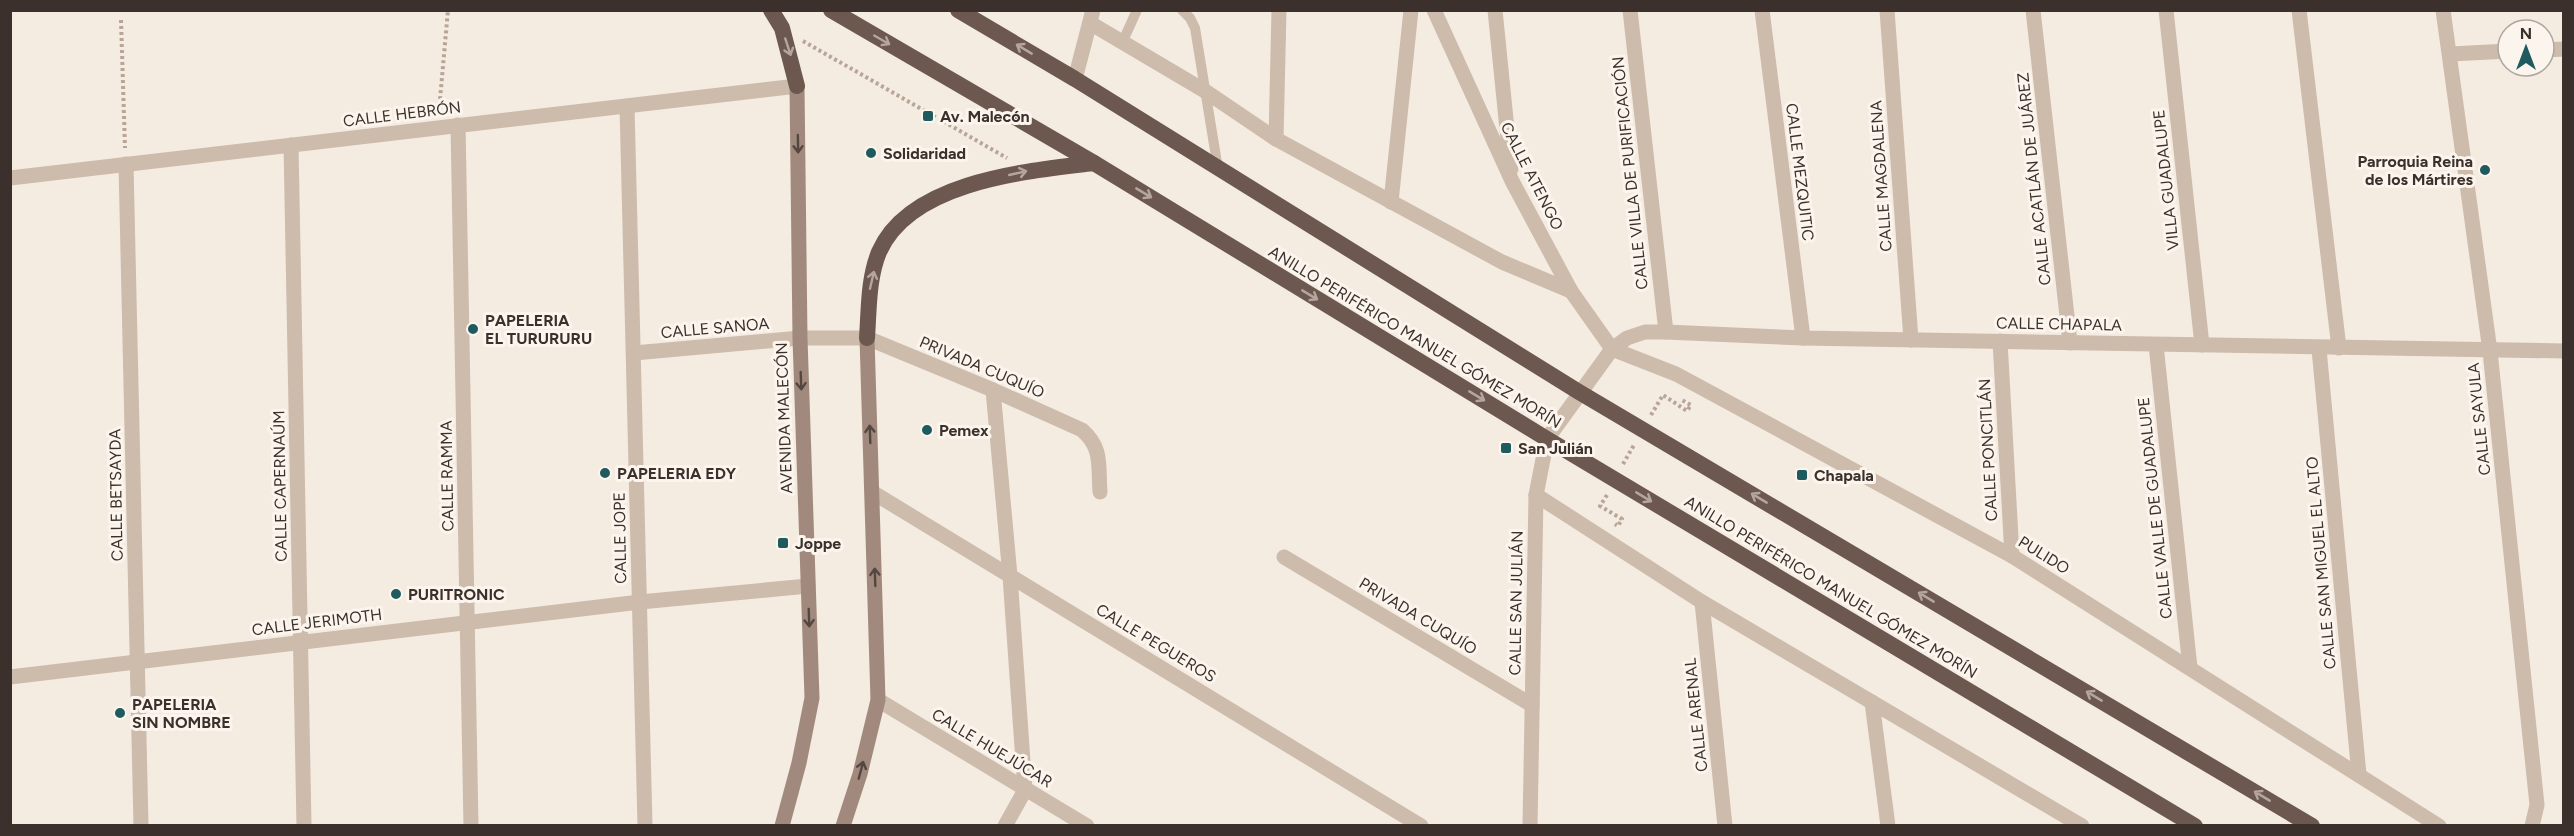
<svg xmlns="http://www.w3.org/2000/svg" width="2574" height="836" font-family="Figtree,sans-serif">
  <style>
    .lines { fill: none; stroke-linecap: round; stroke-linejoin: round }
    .path { stroke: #b9a596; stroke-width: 4; stroke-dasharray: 3 3; stroke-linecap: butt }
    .service { stroke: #cdbbac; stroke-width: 10 }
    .minor { stroke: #cdbbac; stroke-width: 15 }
    .tertiary { stroke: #cdbbac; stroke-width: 15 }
    .secondary { stroke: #a18a7d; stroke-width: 15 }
    .trunk { stroke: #6c584f; stroke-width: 16 }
    .oneway { stroke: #b4a69e }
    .oneway2 { stroke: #544640 }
    .poi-dot { fill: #1f5a5e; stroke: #fbf5ee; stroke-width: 2 }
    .labels { text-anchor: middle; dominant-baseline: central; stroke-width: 6; stroke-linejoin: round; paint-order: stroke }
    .street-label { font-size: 16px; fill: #3b302b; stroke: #fbf5ee }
    .poi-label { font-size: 16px; font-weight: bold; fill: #3b302b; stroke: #fbf5ee; text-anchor: start }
  </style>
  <rect width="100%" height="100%" fill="#f4ebe1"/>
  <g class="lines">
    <g class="path">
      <polyline points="121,20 125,148"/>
      <polyline points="803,41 1007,158"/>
      <polyline points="439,111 448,10"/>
      <polyline points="1651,415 1663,395 1687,411 1691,405 1680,399"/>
      <polyline points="1623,464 1634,445"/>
      <polyline points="1607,495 1600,506 1622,519 1618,526 1615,524"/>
    </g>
    <g class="service">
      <polyline points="1182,10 1190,18 1195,28 1218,169"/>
      <polyline points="1122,43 1137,10"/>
    </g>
    <g class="minor">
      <polyline points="1434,10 1512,181 1571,291 1612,349 1676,374 2012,556 2439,826"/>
      <polyline points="1495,10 1511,169"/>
      <polyline points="1630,10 1666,332"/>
      <polyline points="1762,10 1803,338"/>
      <polyline points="1887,10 1911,340"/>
      <polyline points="2033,10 2070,343"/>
      <polyline points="2166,10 2202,345"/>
      <polyline points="2299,10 2339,348"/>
      <polyline points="2443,10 2490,351 2537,805 2532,826"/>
      <polyline points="1090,23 1205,91 1276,139 1502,262 1571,291"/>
      <polyline points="2544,50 2564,49"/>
      <polyline points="2451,54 2508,51"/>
      <polyline points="1075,79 1093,10"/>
      <polyline points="627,106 645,826"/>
      <polyline points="458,125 471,826"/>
      <polyline points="1276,139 1279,10"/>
      <polyline points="291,145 304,826"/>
      <polyline points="126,164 141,826"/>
      <polyline points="10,178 797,86"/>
      <polyline points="1391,202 1411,10"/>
      <polyline points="2000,341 2012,556"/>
      <polyline points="2156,345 2190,668"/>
      <polyline points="2319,349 2359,775"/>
      <path d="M634 353 800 338H867L993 390 1082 430C1103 448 1098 466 1100 492"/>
      <polyline points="993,390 1010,576 1025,790 1005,826"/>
      <polyline points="872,492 1421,826"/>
      <polyline points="1536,495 1702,602 2082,826"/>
      <polyline points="1284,557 1532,705"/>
      <polyline points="1702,602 1725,826"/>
      <polyline points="10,677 640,602 808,586"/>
      <polyline points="878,700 1087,826"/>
      <polyline points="1872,702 1888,826"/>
    </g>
    <polyline class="tertiary" points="1530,826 1536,495 1547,439 1612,349 1627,338 1645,332 1666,332 1803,338 2564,351"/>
    <g class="secondary">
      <polyline points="782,826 799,763 812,698 800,338 797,86"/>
      <polyline points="843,826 860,774 878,700 867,338"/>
    </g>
    <g class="trunk">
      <polyline points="771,10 782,28 797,86"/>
      <polyline points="831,10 1094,163 1547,439 2195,826"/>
      <polyline points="958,10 1075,79 1579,392 2312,826"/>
      <path d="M867 338C869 310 868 279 879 252 910 181 1027 171 1094 163"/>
    </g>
  </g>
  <defs><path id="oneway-shaft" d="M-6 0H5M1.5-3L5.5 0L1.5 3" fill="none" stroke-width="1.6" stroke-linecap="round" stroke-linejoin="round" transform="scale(1.5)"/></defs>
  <g class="oneway">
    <use href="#oneway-shaft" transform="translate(882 40) rotate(30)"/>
    <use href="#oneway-shaft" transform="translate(788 47) rotate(72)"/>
    <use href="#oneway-shaft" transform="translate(1024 49) rotate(-149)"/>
    <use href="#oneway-shaft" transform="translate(1018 173) rotate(-13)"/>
    <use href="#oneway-shaft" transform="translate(1144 193) rotate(31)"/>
    <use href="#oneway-shaft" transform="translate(872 280) rotate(-77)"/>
    <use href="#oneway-shaft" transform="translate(1310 295) rotate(31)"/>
    <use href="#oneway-shaft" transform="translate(1477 396) rotate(31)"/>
    <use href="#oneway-shaft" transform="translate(1644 497) rotate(31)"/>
    <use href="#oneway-shaft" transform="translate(1759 498) rotate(-149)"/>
    <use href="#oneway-shaft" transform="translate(1926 597) rotate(-149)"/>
    <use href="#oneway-shaft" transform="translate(2094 696) rotate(-149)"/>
    <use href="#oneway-shaft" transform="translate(2262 796) rotate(-149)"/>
  </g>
  <g class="oneway2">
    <use href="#oneway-shaft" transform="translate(798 144) rotate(89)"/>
    <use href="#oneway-shaft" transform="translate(801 381) rotate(88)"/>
    <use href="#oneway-shaft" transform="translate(870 434) rotate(-92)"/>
    <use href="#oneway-shaft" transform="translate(875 577) rotate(-92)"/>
    <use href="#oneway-shaft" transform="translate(809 618) rotate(88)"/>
    <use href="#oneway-shaft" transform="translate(861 770) rotate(-75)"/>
  </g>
  <g class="poi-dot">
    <rect x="922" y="110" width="12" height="12" rx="3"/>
    <circle cx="871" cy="153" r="6"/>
    <circle cx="2485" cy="170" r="6"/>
    <circle cx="473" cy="329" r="6"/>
    <circle cx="927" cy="430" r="6"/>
    <rect x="1500" y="442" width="12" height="12" rx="3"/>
    <circle cx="605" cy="473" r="6"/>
    <rect x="1796" y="469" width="12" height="12" rx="3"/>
    <rect x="777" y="537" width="12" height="12" rx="3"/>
    <circle cx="396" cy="594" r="6"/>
    <circle cx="120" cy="713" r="6"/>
  </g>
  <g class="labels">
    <g class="street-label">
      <text transform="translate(402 114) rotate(-7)">CALLE HEBRÓN</text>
      <text transform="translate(1800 172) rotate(83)">CALLE MEZQUITIC</text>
      <text transform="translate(1630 173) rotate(-96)">CALLE VILLA DE PURIFICACIÓN</text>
      <text transform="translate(1532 176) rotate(63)">CALLE ATENGO</text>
      <text transform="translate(1881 176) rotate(-94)">CALLE MAGDALENA</text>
      <text transform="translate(2034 179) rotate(-96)">CALLE ACATLÁN DE JUÁREZ</text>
      <text transform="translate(2166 180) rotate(-96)">VILLA GUADALUPE</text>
      <text transform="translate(2059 324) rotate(1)">CALLE CHAPALA</text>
      <text transform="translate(715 328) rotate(-5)">CALLE SANOA</text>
      <text transform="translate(1415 337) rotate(31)">ANILLO PERIFÉRICO MANUEL GÓMEZ MORÍN</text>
      <text transform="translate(982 367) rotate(23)">PRIVADA CUQUÍO</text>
      <text transform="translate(784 418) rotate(-92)">AVENIDA MALECÓN</text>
      <text transform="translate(2479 419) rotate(-96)">CALLE SAYULA</text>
      <text transform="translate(1988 450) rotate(-93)">CALLE PONCITLÁN</text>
      <text transform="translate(447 476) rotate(-91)">CALLE RAMMA</text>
      <text transform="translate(280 486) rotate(-91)">CALLE CAPERNAÚM</text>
      <text transform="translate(116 495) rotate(-91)">CALLE BETSAYDA</text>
      <text transform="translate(2155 508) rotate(-96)">CALLE VALLE DE GUADALUPE</text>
      <text transform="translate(620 538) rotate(-91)">CALLE JOPE</text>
      <text transform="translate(2044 555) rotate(32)">PULIDO</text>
      <text transform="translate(2321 563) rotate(-95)">CALLE SAN MIGUEL EL ALTO</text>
      <text transform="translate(1831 587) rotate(31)">ANILLO PERIFÉRICO MANUEL GÓMEZ MORÍN</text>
      <text transform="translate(1516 603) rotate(-89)">CALLE SAN JULIÁN</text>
      <text transform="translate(1418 616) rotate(31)">PRIVADA CUQUÍO</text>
      <text transform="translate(317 622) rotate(-7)">CALLE JERIMOTH</text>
      <text transform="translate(1156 643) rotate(31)">CALLE PEGUEROS</text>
      <text transform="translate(1696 715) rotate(-96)">CALLE ARENAL</text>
      <text transform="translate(992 748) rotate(31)">CALLE HUEJÚCAR</text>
    </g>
    <g class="poi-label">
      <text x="940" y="116">Av. Malecón</text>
      <text x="883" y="153">Solidaridad</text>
      <text x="2473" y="161" text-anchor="end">Parroquia Reina<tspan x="2473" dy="18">de los Mártires</tspan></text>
      <text x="485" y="320">PAPELERIA<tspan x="485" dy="18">EL TURURURU</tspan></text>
      <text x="939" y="430">Pemex</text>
      <text x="1518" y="448">San Julián</text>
      <text x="617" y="473">PAPELERIA EDY</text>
      <text x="1814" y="475">Chapala</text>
      <text x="795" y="543">Joppe</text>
      <text x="408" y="594">PURITRONIC</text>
      <text x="132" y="704">PAPELERIA<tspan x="132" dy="18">SIN NOMBRE</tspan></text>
    </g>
  </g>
  <rect width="2574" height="836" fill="none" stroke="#3b302b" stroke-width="24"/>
  <g transform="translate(2526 48)"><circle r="28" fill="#fbf5ee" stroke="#aea6a0" stroke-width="1.5"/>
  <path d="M0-4.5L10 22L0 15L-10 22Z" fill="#1f5a5e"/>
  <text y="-9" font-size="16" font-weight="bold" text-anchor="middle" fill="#3b302b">N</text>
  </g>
</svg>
